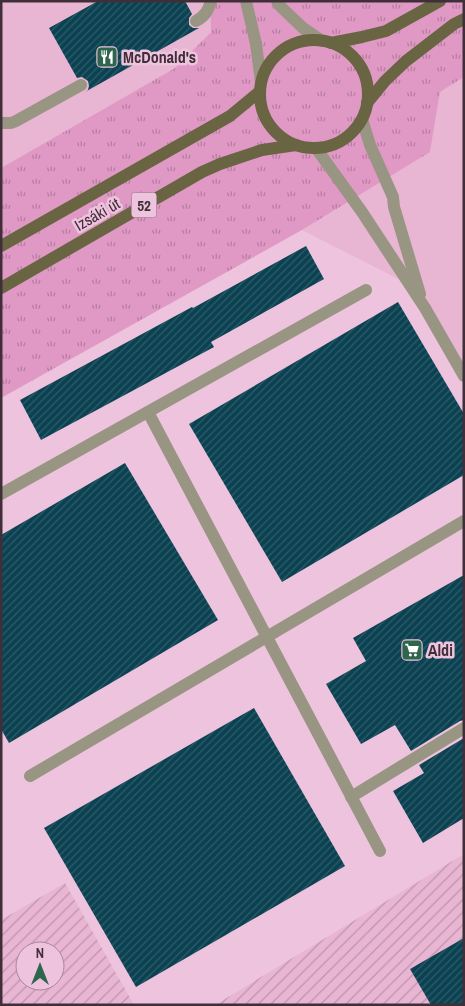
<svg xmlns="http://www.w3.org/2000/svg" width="465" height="1006" font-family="'Archivo Narrow',sans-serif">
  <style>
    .built { fill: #e8b5d3 }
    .industrial { fill: url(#industrial-furrows); fill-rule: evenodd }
    .park { fill: url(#park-tufts) }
    .building { fill: url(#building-hatch) }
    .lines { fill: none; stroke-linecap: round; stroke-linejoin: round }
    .service { stroke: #989683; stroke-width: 12 }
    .minor { stroke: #989683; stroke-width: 12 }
    .primary { stroke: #696542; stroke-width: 12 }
    .labels { text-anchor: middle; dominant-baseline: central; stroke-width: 5; stroke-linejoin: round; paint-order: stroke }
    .shield { fill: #eec3dd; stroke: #745b6a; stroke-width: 1 }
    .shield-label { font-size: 15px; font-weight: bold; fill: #402e39 }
    .poi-label { font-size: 16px; font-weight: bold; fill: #402e39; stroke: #eec3dd; text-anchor: start }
    .street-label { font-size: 16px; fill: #402e39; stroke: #eec3dd }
  </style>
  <defs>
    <pattern id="industrial-furrows" width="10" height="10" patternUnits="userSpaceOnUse" patternTransform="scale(1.25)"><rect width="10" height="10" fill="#e8b5d3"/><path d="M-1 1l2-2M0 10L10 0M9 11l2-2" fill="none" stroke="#bd94ac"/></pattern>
    <pattern id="park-tufts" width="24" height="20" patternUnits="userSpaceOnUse" patternTransform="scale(1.25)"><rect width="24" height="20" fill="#e099c5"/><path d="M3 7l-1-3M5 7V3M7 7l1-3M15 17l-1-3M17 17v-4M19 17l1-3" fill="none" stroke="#b77da1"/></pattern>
    <pattern id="building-hatch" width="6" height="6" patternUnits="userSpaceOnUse" patternTransform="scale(1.25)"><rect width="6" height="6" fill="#0b4252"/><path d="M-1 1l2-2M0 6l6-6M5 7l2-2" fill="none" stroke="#305b69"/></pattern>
  </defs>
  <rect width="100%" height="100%" fill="#eec3dd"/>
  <g class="built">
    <polygon points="1,1 210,1 211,32 175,68 1,168"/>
    <polygon points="464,77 464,377 416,288 302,230 430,152 440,92"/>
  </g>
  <g class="industrial">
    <polygon points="464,854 464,1005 215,1005"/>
    <path d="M65 883 134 1005H1V920ZM25 951H55V981H25Z"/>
  </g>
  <polygon class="park" points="210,1 464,1 464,77 440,92 430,152 302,230 1,398 1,168 175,68 211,32"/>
  <g class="building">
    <polygon points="98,1 185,1 192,14 189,18 189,25 193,28 199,28 85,92 88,90 89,86 88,81 82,77 77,78 49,28"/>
    <polygon points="306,246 324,279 211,342 214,347 41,440 20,400 192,307 193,308"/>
    <polygon points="398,302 464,414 464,475 282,582 189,424"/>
    <polygon points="125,463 218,620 9,743 1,729 1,535"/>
    <polygon points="464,575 464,720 460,721 411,751 395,725 361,744 326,684 366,661 353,638"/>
    <polygon points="254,708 345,866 136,987 44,828"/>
    <polygon points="464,738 464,818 423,843 393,791 424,773 419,765"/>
    <polygon points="464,938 464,1005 431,1005 410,969"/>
  </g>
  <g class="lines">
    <g class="service">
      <path d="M196 21C205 16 208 11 211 1"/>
      <polyline points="362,119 370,145 393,197 394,207 420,294"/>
      <polyline points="1,123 11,123 16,121 81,85"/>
      <polyline points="316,148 362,212 425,308 464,376"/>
      <polyline points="351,797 464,728"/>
    </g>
    <g class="minor">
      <polyline points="246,1 256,44 261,82"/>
      <polyline points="277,1 280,6 303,28 322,41"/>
      <polyline points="148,412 380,851"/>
      <polyline points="1,494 366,290"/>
      <polyline points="30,776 464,521"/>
    </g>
    <g class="primary">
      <circle cx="314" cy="94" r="54"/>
      <polyline points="331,43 362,37 386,31 440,1"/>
      <polyline points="367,103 385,81 406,61 454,24 464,19"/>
      <polyline points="1,246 230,116 259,92"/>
      <polyline points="1,288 202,172 220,164 262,150 296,145"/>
    </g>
  </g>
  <defs>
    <g id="restaurant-square" transform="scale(1.125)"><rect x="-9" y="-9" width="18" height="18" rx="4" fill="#2e664d" stroke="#eec3dd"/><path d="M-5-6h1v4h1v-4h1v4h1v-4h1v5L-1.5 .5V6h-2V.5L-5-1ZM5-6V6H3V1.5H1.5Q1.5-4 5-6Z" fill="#fff"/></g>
    <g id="supermarket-square" transform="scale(1.125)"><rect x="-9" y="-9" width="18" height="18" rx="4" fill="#2e664d" stroke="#eec3dd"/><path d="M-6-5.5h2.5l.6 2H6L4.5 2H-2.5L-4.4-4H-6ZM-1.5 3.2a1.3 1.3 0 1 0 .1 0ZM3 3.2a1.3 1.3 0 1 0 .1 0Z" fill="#fff"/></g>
  </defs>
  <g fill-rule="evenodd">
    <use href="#restaurant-square" x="107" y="57"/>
    <use href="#supermarket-square" x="412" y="650"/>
  </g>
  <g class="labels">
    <rect class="shield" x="131.5" y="192.5" width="25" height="25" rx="4"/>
    <g class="shield-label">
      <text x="144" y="205">52</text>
    </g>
    <g class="poi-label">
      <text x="123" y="57">McDonald's</text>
      <text x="428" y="650">Aldi</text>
    </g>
    <g class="street-label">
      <text transform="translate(97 214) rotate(-30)">Izsáki út</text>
    </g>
  </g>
  <rect width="465" height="1006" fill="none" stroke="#402e39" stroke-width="5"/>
  <g transform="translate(40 966)"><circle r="24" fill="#eec3dd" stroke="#a8879b"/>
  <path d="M0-4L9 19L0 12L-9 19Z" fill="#2e664d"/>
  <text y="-8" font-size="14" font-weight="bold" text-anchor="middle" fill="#402e39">N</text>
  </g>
</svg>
